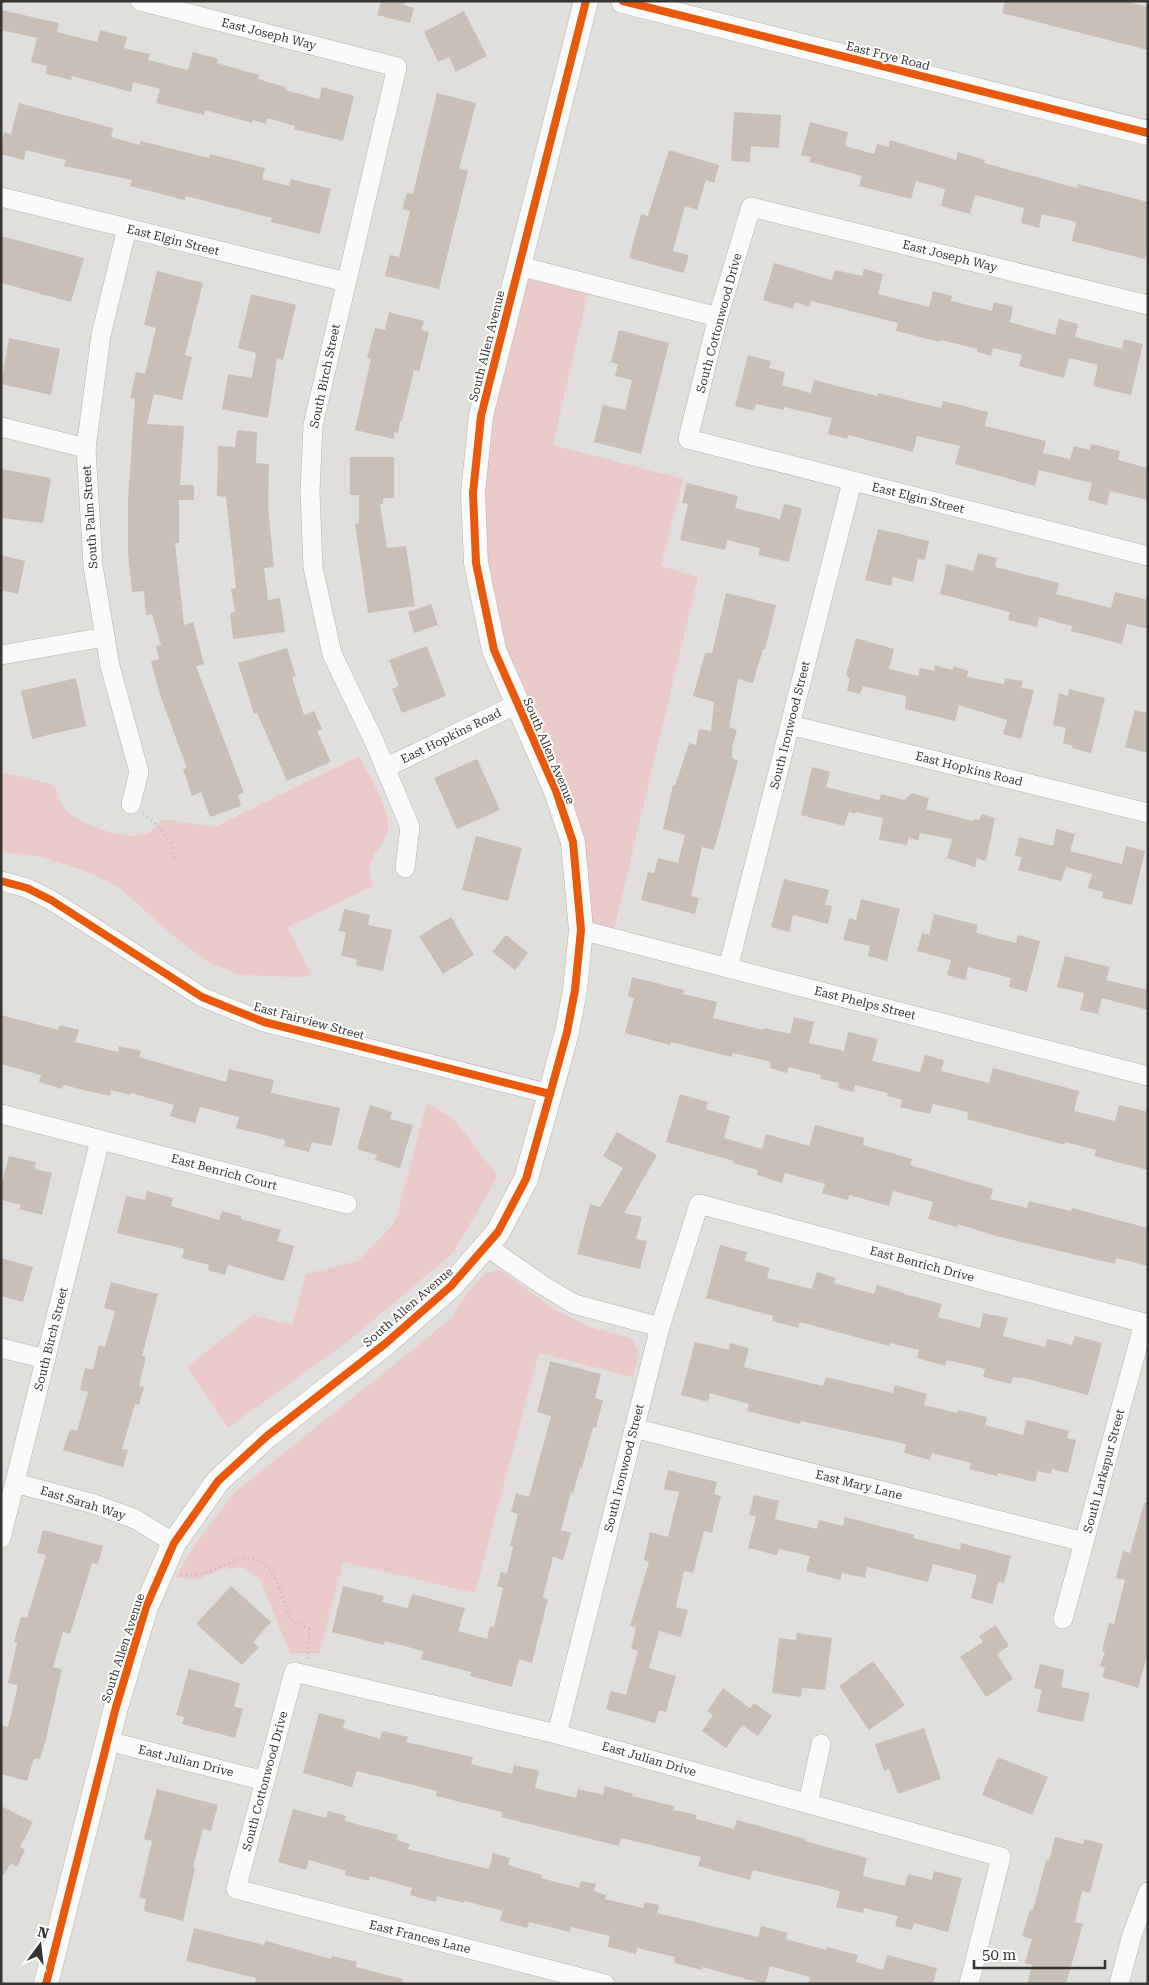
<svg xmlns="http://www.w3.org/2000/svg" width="1149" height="1985" font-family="'Roboto Serif',serif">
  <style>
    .green { fill: #ebcbc9 }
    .building { fill: #c9bfb7 }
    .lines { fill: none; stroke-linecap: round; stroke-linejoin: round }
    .minor-casing { stroke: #b5b4b1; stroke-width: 20 }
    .tertiary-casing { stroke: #b5b4b1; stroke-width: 25 }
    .path { stroke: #bebebb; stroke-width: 3; stroke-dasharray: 1 4; stroke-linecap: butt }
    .minor { stroke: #fafafa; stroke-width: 19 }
    .tertiary { stroke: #fafafa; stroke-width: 24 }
    .cycleway-casing { stroke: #fff; stroke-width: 11 }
    .cycleway { stroke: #e8590c; stroke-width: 8 }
    .labels { text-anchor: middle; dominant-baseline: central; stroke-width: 4; stroke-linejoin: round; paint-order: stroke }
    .street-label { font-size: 12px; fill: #363531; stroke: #fff }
  </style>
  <rect width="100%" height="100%" fill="#e0dfdb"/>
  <g class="green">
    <polygon points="519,266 590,284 553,445 683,479 661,566 698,577 612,938 581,930 578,889 494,650 473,493"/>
    <path d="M359 756C368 774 390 808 388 828 386 851 362 852 373 886L288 927 311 975 300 977 240 975 208 962 166 930 118 886 79 869 40 857 1 851V772L55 785C57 791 58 799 61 804 71 822 125 842 145 834 153 831 157 826 162 819L215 827Z"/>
    <polygon points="427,1103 453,1118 498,1176 453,1253 351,1339 228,1428 187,1367 253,1315 292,1325 306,1274 358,1261 395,1222"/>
    <polygon points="500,1270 559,1312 593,1328 631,1338 639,1352 633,1377 539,1353 475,1593 343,1562 320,1653 290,1653 260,1579 243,1567 223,1569 196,1580 176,1577 192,1549 234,1493 453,1317 461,1301 485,1273"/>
  </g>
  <g class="building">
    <polygon points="381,1 405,1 404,5 414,8 410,23 377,15"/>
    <polygon points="1005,1 1126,1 1148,7 1148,50 1002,13"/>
    <polygon points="1,10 59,23 57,32 97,42 100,30 127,37 124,48 150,54 148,60 188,70 193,52 218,59 217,63 259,75 258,79 285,87 285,90 319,99 322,87 354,96 343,141 294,129 295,126 267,118 266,124 253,120 252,123 205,110 204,115 156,103 160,89 133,82 131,92 72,76 71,80 46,74 47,66 31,62 37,38 1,30"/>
    <polygon points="464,11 487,56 456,72 449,57 438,62 424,32"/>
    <polygon points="437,93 476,103 459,169 468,171 439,289 385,276 390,255 399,257 410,211 402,209 407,193 413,194"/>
    <polygon points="19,103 113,128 111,137 140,145 141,141 209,158 210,154 265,168 262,179 289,186 291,179 331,189 320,234 271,222 272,218 186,196 185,200 130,186 132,180 64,166 66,160 26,150 24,160 1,154 4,132 11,134"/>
    <polygon points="734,112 781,115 779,148 751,146 750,162 731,161"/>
    <polygon points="810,122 848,132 845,146 874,154 877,144 889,147 890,140 956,160 958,152 985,160 984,163 1077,188 1078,184 1148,202 1148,245 1145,259 1072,241 1076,222 1042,214 1039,228 1021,223 1024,208 975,195 970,214 941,206 945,189 916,181 911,199 859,186 862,176 810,162 811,157 801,155"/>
    <polygon points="669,150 719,165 714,183 706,180 697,210 685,206 673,251 689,255 684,273 629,258 641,214 648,216"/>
    <polygon points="1,236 84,258 71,302 1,283"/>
    <polygon points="774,263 832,280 835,270 862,276 864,269 883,274 878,294 929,307 933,291 952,296 951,301 992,311 994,302 1013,307 1010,322 1055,335 1059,319 1078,324 1075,337 1122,349 1124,339 1143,344 1131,395 1093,386 1098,365 1069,358 1064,378 1019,366 1022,355 993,348 991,356 977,352 978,349 941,340 940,342 896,331 898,323 811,301 810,307 795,302 793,309 763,300"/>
    <polygon points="157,271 203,283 185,355 192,357 182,400 154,394 147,424 184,426 180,485 194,485 194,500 179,500 179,543 175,543 184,625 193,622 204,664 196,666 244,793 238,795 241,806 210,817 201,792 192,796 183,769 187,768 160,695 151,661 159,659 156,646 161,645 152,614 146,615 144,591 132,592 128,553 128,499 135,399 130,398 136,372 145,374 156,328 144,325"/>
    <polygon points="251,294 296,305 283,360 277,358 268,418 222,409 228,374 252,378 256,353 238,348"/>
    <polygon points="389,312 424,321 421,330 429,332 419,372 414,370 402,421 400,421 398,433 394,432 394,439 355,430 371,359 367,358 375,328 385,330"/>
    <polygon points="619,330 669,343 641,454 594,442 603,405 625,410 632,380 615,376 618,364 611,362"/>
    <polygon points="9,338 60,349 51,395 1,384"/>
    <polygon points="748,355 771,361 769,368 785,372 782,385 811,393 814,380 877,396 878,393 941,408 943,401 988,412 985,426 1046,441 1043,453 1070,459 1074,446 1090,450 1091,444 1120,451 1118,460 1148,468 1148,500 1110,491 1107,505 1088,500 1092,483 1039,470 1035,486 955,464 960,446 917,436 913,452 848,435 847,439 828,434 832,418 784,407 784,410 756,404 754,411 735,406"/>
    <polygon points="237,430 257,432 256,463 269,464 268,507 274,567 264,568 268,600 280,598 285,632 233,639 230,613 235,612 231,589 236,588 226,497 217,496 218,446 235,447"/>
    <polygon points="350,457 394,457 394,498 383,498 383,504 380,504 387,548 406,546 415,606 368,613 355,524 359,523 359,495 350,495"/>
    <polygon points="1,469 51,478 43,523 1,518"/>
    <polygon points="687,483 738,496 735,508 780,519 784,504 802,508 789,562 758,555 760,548 727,540 725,550 680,540 688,504 682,503"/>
    <polygon points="878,529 929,541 925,560 918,559 913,582 893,577 891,586 865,580"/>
    <polygon points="978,553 997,558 995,567 1059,583 1056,594 1111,608 1115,592 1148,600 1148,629 1127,624 1122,644 1071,631 1072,626 1039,617 1037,627 1008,620 1010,612 940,594 947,564 973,571"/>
    <polygon points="1,555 25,561 18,594 1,590"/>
    <polygon points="726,593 776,605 765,650 763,649 753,683 738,679 729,727 737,730 732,747 732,758 738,761 716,843 713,850 702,847 691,896 699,898 695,914 641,900 648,872 654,873 658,858 678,863 685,835 663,829 673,785 675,786 689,743 696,745 699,729 711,731 714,702 693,696 705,653 712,653"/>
    <polygon points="431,604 438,625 414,633 408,612"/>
    <polygon points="856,638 894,649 889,669 918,676 920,668 934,671 935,665 952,670 954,666 968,671 967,677 1004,684 1005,678 1023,681 1021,688 1034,690 1021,739 1003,734 1007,720 959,705 955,721 905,709 906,696 863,686 860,694 847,691 850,679 846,675"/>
    <polygon points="427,646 446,696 402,713 392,689 399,686 389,660"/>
    <polygon points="287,648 296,676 292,677 304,715 314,711 322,729 317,731 331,762 287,781 257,713 254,714 238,663"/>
    <polygon points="76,678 86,726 32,739 21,691"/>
    <polygon points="1069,689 1105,698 1091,753 1072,748 1073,746 1063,743 1066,728 1053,725 1059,693 1068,696"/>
    <polygon points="1135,710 1148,713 1148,753 1125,747"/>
    <polygon points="477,759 500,810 457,829 434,778"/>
    <polygon points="812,767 830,772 826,787 879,800 881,794 904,800 912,793 929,798 926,809 973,821 974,819 979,820 982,814 995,818 986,861 977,858 975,867 947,858 952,839 920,833 918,841 909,837 907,845 879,840 883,818 856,812 855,814 849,812 844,826 801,815"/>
    <polygon points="1056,829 1075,834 1070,851 1122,864 1126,846 1145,851 1132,905 1102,898 1103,892 1088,888 1092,874 1066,867 1061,881 1018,870 1022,857 1015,856 1019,837 1053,846"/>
    <polygon points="476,836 522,848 508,901 462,890"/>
    <polygon points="784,879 829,890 825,905 832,906 828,924 793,915 789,932 771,927"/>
    <polygon points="861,899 900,909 887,961 868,956 870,946 843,940 849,918 856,920"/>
    <polygon points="344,909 370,915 368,925 392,930 383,971 356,965 357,959 341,956 346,932 339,931"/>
    <polygon points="934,914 978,925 976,933 1016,943 1018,935 1040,941 1027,992 1009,987 1011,978 968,967 965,980 947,975 951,960 917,951 922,933 929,935"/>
    <polygon points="451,917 474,955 443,974 419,936"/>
    <polygon points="506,935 528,953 515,970 492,952"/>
    <polygon points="1065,956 1110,967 1106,980 1148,990 1148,1010 1102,998 1098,1014 1080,1010 1084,993 1057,987"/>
    <polygon points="632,977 684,990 683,994 717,1002 713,1018 763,1030 764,1028 790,1034 794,1017 814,1022 809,1043 844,1051 848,1032 878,1039 872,1061 920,1072 925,1055 944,1060 941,1071 989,1083 993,1068 1079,1091 1074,1111 1115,1121 1119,1105 1148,1112 1148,1170 1094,1156 1096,1150 1065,1142 1065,1145 967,1119 968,1112 933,1104 930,1114 900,1107 902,1100 887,1096 888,1093 855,1085 853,1092 838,1088 839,1083 820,1079 821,1075 789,1067 787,1073 770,1068 771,1062 733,1053 732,1057 671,1042 670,1045 625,1033 634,998 628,996"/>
    <polygon points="1,1015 58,1030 60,1025 79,1030 75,1042 118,1052 119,1046 141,1051 139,1057 226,1082 229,1069 274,1080 271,1093 340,1108 332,1146 312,1142 309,1152 284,1146 285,1140 236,1128 239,1117 200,1107 195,1123 170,1116 174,1105 131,1093 130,1095 111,1090 110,1096 63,1085 62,1089 39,1082 41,1075 1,1064"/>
    <polygon points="680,1094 708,1102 706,1109 730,1116 724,1138 762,1149 766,1134 809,1146 815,1125 864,1138 863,1145 912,1159 910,1165 993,1189 990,1199 1027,1208 1029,1201 1071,1211 1072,1208 1148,1228 1148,1266 1116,1258 1115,1264 996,1236 958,1224 957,1227 928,1219 933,1202 893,1191 889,1206 849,1195 848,1200 822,1193 825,1184 785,1173 782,1183 757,1175 758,1170 733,1163 734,1161 666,1142"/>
    <polygon points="370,1105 392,1112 390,1119 413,1125 400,1168 375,1160 377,1155 357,1149"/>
    <polygon points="617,1132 657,1155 624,1213 642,1217 636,1239 647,1241 640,1269 577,1254 590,1204 600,1207 623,1168 603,1156"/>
    <polygon points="9,1156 36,1162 34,1169 52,1173 42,1215 19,1209 21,1205 1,1200 1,1186"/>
    <polygon points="147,1191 173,1198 171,1206 219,1220 222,1211 241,1216 241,1219 281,1230 277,1241 294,1246 284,1281 228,1265 225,1275 208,1270 209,1265 182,1258 184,1249 117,1233 126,1196 145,1200"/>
    <polygon points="720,1245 747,1252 745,1261 770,1268 767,1278 812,1289 817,1272 836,1278 834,1283 874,1294 877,1285 904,1293 904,1294 942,1304 938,1317 980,1328 983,1313 1008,1318 1003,1336 1045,1347 1047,1339 1072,1345 1075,1336 1102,1343 1088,1395 1024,1378 1013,1377 1011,1384 983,1377 985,1369 947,1360 945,1366 917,1358 919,1350 890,1343 889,1346 800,1322 798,1328 772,1321 773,1316 706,1298"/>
    <polygon points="1,1258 33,1267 23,1302 1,1296"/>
    <polygon points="111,1282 158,1294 142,1356 146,1357 139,1386 144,1387 139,1405 135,1404 122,1449 128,1450 123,1467 63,1450 70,1429 77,1431 88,1392 80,1390 85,1368 93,1370 99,1345 105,1347 115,1311 104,1308"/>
    <polygon points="695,1342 729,1350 730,1343 749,1348 744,1367 823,1386 826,1377 893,1393 895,1385 927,1394 924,1405 957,1413 958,1410 987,1417 985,1425 1023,1435 1027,1420 1069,1431 1067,1438 1076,1440 1068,1473 1052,1469 1051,1474 1038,1471 1035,1482 998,1473 997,1476 969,1469 971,1463 932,1453 930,1460 904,1453 906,1444 801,1421 800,1424 747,1411 749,1404 710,1393 708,1402 681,1395"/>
    <polygon points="550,1361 601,1374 595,1398 603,1400 596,1428 593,1427 582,1468 580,1468 573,1493 571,1492 561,1530 571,1533 563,1560 553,1557 543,1597 548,1599 532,1663 519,1659 512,1687 470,1676 471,1672 421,1659 423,1651 385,1641 384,1645 332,1632 343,1586 384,1596 382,1602 408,1608 412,1594 465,1608 458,1631 487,1639 490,1626 494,1627 503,1588 497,1586 501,1572 507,1573 513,1547 510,1546 518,1514 511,1512 516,1493 529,1497 551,1416 537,1412"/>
    <polygon points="668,1470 717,1482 714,1494 721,1496 712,1533 704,1531 693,1573 684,1571 676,1607 688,1610 681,1637 659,1631 649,1668 676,1676 666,1712 659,1710 655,1723 606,1709 611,1691 626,1695 638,1651 631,1649 636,1627 630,1626 649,1562 644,1560 650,1532 668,1537 679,1492 664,1489"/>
    <polygon points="754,1495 779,1501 775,1519 817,1529 819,1520 843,1526 845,1517 914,1535 914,1538 960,1550 961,1543 1011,1556 1004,1583 998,1582 993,1604 971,1598 977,1575 933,1564 928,1582 867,1567 865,1578 842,1573 840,1580 806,1571 810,1556 779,1549 777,1555 748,1548 756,1516 749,1515"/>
    <polygon points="1144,1503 1148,1503 1148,1653 1138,1688 1102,1677 1105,1668 1100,1666 1105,1652 1102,1651 1109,1623 1114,1624 1125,1580 1116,1578 1123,1551 1130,1553"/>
    <polygon points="43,1530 103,1546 98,1564 92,1563 70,1634 63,1632 53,1667 62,1669 46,1739 40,1759 34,1758 27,1781 1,1774 1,1725 8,1727 18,1685 8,1683 17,1643 14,1642 21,1617 27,1618 46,1555 37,1553"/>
    <polygon points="231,1586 271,1622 253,1642 259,1647 242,1665 196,1624"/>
    <polygon points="996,1625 1009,1646 997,1654 1013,1679 986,1697 960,1657 983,1642 979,1636"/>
    <polygon points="797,1633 832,1638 825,1690 802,1688 801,1697 772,1693 779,1638 796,1640"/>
    <polygon points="873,1661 905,1705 869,1730 839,1686"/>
    <polygon points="1040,1664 1064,1670 1061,1687 1090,1693 1083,1722 1037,1712 1042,1690 1034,1688"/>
    <polygon points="189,1669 240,1683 234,1706 243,1709 235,1738 182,1724 184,1717 176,1715"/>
    <polygon points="723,1688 750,1708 754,1703 772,1716 758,1736 742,1725 726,1748 702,1731 713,1715 707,1711"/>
    <polygon points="319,1713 345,1720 343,1728 380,1739 382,1731 408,1737 406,1742 473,1757 471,1764 512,1774 514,1765 539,1771 535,1788 576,1798 578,1789 603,1795 605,1786 633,1794 632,1796 674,1806 674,1810 697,1815 696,1819 734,1829 737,1820 805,1839 805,1841 867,1858 863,1876 905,1886 908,1874 932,1880 934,1871 962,1878 948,1932 914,1923 912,1930 895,1926 898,1916 864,1908 863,1913 836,1907 840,1891 753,1870 750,1880 698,1866 701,1857 621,1838 619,1846 501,1817 502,1812 436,1796 437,1791 357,1771 352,1787 303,1773"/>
    <polygon points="924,1728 941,1779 898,1794 889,1769 884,1771 875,1744"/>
    <polygon points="998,1757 1048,1777 1032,1815 982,1795"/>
    <polygon points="157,1789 218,1805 211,1831 203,1829 193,1867 195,1868 183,1921 144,1911 146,1899 139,1898 152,1841 144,1839"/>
    <polygon points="1,1806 33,1822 20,1847 25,1850 17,1867 11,1863 1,1879"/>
    <polygon points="293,1809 326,1818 328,1811 346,1816 345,1821 398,1835 397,1840 410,1844 408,1849 489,1869 493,1853 510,1858 508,1865 542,1875 541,1878 579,1888 581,1881 596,1884 594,1891 606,1895 605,1899 643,1908 645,1902 659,1905 657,1913 758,1937 761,1926 788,1933 786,1939 826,1950 827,1947 858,1955 856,1962 883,1970 887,1955 937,1968 933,1984 808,1984 810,1977 770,1966 765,1984 702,1967 702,1970 674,1963 675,1957 637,1948 636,1954 608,1947 610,1936 571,1927 570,1932 529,1922 527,1928 500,1921 503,1911 465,1901 464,1903 437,1896 436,1902 410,1895 412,1888 370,1876 369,1881 345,1875 346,1871 309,1860 306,1870 278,1862"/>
    <polygon points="1055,1837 1083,1844 1084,1839 1103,1844 1090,1893 1082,1891 1075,1922 1083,1924 1066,1984 1027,1984 1032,1965 1025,1963 1032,1939 1022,1936 1030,1909 1033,1910 1046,1860 1049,1861"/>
    <polygon points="194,1928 264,1945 266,1941 331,1959 332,1956 357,1962 356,1967 403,1979 402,1984 255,1984 256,1978 186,1961"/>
  </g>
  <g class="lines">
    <g class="minor-casing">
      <g id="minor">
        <polyline points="140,1 397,67 313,425 310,492 313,567 332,654 374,741 410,827 405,868"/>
        <polyline points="1,197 346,282"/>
        <polyline points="127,228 101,335 86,448 93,566 110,666 139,772 131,804"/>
        <polyline points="519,266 718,317"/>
        <polyline points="1148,305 751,207 718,317 688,439 1148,556"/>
        <polyline points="1,427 86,448"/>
        <polyline points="1,655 105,637"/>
        <polyline points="790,725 1148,813"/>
        <polyline points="385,768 517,704"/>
        <polyline points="1,881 27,888 51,900 202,997 264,1022 550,1094"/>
        <polyline points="581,930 1148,1076"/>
        <polyline points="728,968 852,482"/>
        <polyline points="1,1114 347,1204"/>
        <polyline points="486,1246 541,1284 574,1304 660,1327"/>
        <polyline points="1,1348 46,1359"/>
        <polyline points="634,1428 1084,1542"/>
        <polyline points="15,1483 94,1504 135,1519 174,1543"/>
        <polyline points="1,1538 100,1140"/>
        <polyline points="557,1734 660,1327 699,1204 1144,1323 1063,1619"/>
        <polyline points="108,1741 265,1781"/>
        <polyline points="808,1803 821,1744"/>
        <polyline points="605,1984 236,1889 294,1672 557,1734 1001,1857 969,1984"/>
        <polyline points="1119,1984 1132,1935 1148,1892"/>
      </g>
    </g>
    <g class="tertiary-casing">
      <g id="tertiary">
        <polyline points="623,1 1148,133"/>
        <polyline points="46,1984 116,1707 146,1607 174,1543 218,1481 267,1436 386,1343 451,1286 498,1232 526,1179 550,1094 567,1032 575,990 581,930 573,842 556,791 494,650 476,563 473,493 481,416 586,1"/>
      </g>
    </g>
    <g class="path">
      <path d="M143 814C159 826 172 838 175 859"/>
      <path d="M181 1575C194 1577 203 1574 215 1569 225 1565 237 1557 248 1558 275 1559 283 1599 290 1619L310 1629 307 1659"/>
    </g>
    <use href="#minor" class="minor"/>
    <use href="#tertiary" class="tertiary"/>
    <g class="cycleway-casing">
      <g id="cycleway">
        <polyline points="623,1 1148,133"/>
        <polyline points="1,881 27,888 51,900 202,997 264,1022 550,1094"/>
        <polyline points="46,1984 116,1707 146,1607 174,1543 218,1481 267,1436 386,1343 451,1286 498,1232 526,1179 550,1094 567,1032 575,990 581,930 573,842 556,791 494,650 476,563 473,493 481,416 586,1"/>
      </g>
    </g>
    <use href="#cycleway" class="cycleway"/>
  </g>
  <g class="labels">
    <g class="street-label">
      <text transform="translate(269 34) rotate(14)">East Joseph Way</text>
      <text transform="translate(888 56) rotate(14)">East Frye Road</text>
      <text transform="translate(173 240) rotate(14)">East Elgin Street</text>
      <text transform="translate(950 256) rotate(14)">East Joseph Way</text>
      <text transform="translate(719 323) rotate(-75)">South Cottonwood Drive</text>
      <text transform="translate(487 346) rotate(-76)">South Allen Avenue</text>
      <text transform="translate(325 376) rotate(-78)">South Birch Street</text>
      <text transform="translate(918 498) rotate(14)">East Elgin Street</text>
      <text transform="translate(90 517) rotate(-94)">South Palm Street</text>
      <text transform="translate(790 725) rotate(-76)">South Ironwood Street</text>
      <text transform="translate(451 736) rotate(-26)">East Hopkins Road</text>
      <text transform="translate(549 751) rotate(67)">South Allen Avenue</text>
      <text transform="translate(969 769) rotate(14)">East Hopkins Road</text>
      <text transform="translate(865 1003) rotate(14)">East Phelps Street</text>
      <text transform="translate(309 1021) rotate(15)">East Fairview Street</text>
      <text transform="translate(224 1172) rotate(15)">East Benrich Court</text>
      <text transform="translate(922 1264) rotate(15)">East Benrich Drive</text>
      <text transform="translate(408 1307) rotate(-41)">South Allen Avenue</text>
      <text transform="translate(51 1339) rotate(-76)">South Birch Street</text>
      <text transform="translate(624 1468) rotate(-76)">South Ironwood Street</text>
      <text transform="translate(1104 1471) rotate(-75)">South Larkspur Street</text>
      <text transform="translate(859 1485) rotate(14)">East Mary Lane</text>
      <text transform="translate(83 1503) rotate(17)">East Sarah Way</text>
      <text transform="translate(123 1648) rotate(-72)">South Allen Avenue</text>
      <text transform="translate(649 1759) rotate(16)">East Julian Drive</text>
      <text transform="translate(186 1761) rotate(14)">East Julian Drive</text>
      <text transform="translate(265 1781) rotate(-75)">South Cottonwood Drive</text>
      <text transform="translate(420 1937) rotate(14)">East Frances Lane</text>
    </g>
  </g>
  <rect width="1149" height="1985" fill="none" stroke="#363531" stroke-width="5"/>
  <g transform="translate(40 1945) rotate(15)" stroke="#ffffff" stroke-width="4" paint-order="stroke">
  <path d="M0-4L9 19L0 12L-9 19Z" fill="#363531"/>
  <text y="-8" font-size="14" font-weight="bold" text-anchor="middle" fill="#363531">N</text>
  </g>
  <path d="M974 1960v8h131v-8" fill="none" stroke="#363531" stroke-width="2.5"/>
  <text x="982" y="1960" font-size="15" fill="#363531" stroke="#ffffff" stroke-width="4" paint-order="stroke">50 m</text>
</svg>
